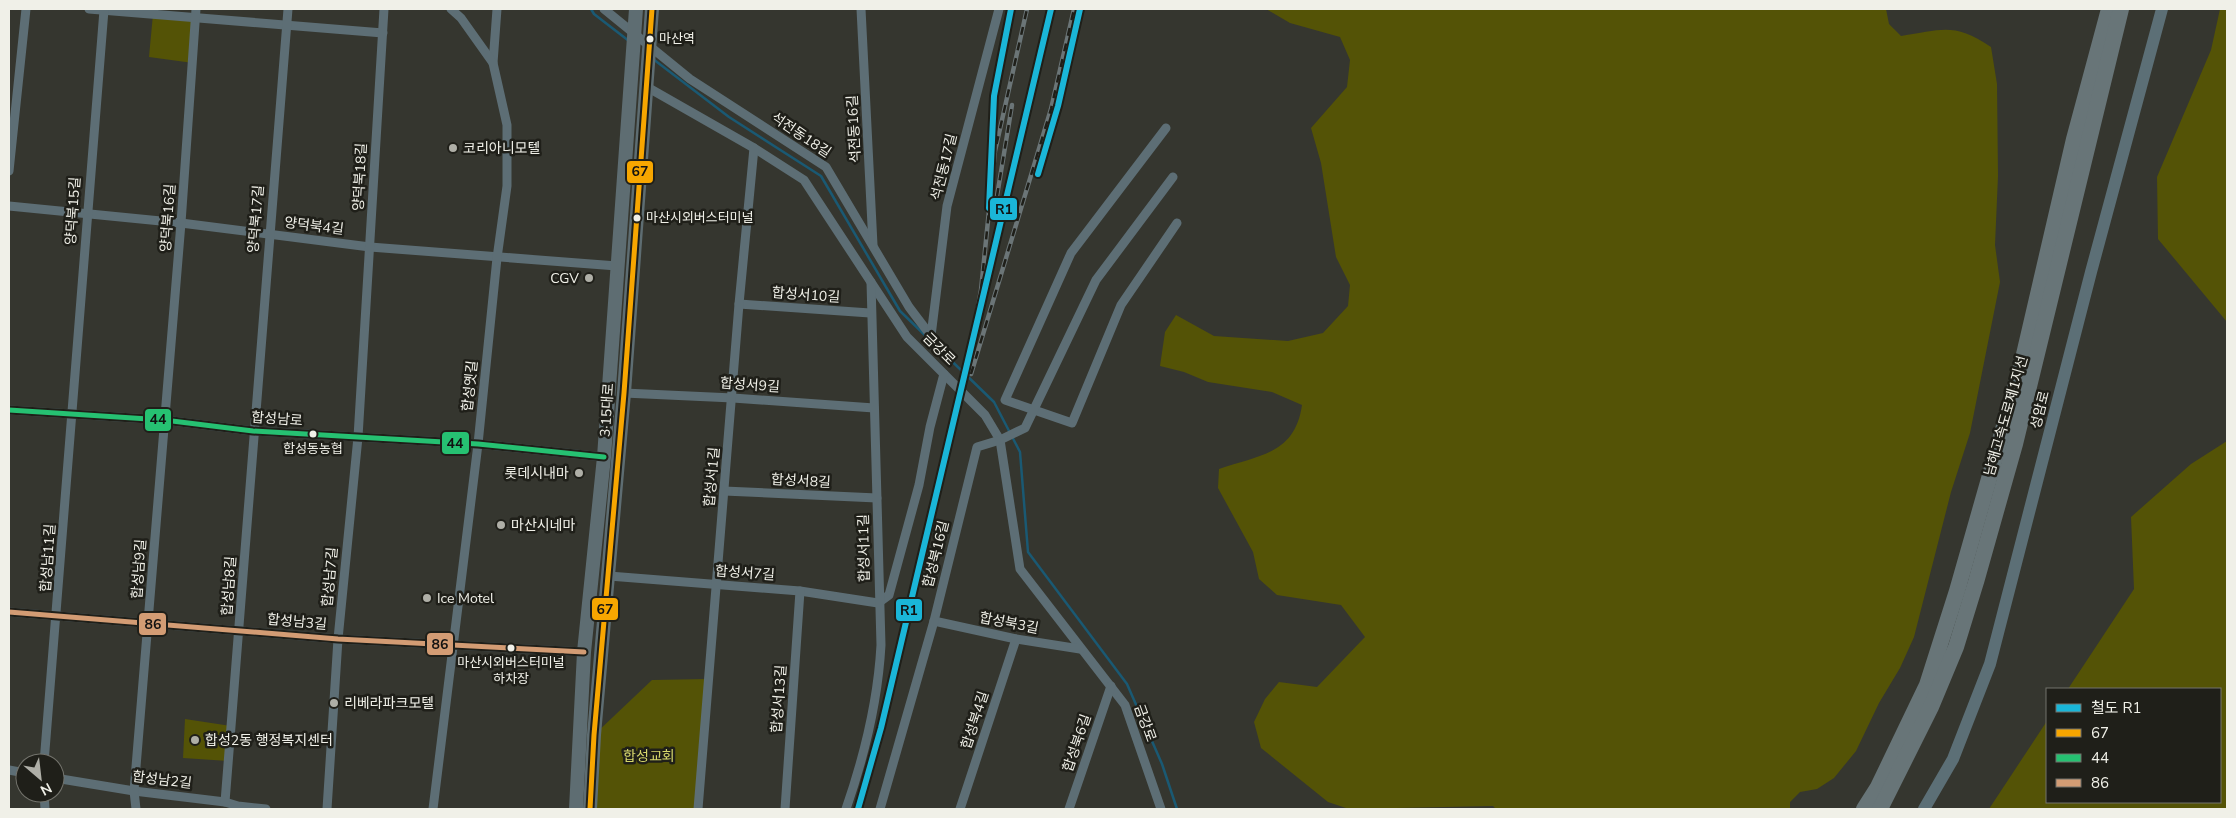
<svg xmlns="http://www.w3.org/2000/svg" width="2236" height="818" font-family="'Nunito Sans','Noto Sans KR',sans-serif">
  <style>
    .green { fill: #545306 }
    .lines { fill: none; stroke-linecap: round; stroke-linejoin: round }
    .stream { stroke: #1a5973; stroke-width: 2.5 }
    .minor { stroke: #5d6e75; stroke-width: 9 }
    .secondary { stroke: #5c6f76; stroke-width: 12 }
    .primary { stroke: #5e6d72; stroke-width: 14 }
    .motorway { stroke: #687578; stroke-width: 16 }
    .rail-casing { stroke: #6b7577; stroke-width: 4.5 }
    .rail { stroke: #1f1f19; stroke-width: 2.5; stroke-dasharray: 8; stroke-linecap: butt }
    .bus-1-casing { stroke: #1f1f19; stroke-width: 9 }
    .bus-2-casing { stroke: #1f1f19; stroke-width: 9 }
    .bus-3-casing { stroke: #1f1f19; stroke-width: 9 }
    .bus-1 { stroke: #f7a600; stroke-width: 5 }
    .bus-2 { stroke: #26c172; stroke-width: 5 }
    .bus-3 { stroke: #d39c74; stroke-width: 5 }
    .rail-1-casing { stroke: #1f1f19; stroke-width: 10 }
    .rail-1 { stroke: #1ab6d8; stroke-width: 6 }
    .bus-dot { fill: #f0f0e8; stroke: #1f1f19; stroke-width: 2 }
    .poi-dot { fill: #afafa7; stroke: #1f1f19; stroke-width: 2 }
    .labels { text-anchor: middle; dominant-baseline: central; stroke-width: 5; stroke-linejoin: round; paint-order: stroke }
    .bus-label { font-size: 13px; fill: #f0f0e8; stroke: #1f1f19; text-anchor: start }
    .street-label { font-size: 14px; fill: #f0f0e8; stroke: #1f1f19 }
    .poi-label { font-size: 14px; fill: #f0f0e8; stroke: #1f1f19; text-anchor: start }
    .park-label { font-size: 14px; fill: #d6d76b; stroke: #1f1f19 }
    .line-badge { stroke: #1f1f19; stroke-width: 2 }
    .pale-badge-label { font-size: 14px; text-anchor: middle; font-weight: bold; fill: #111 }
  </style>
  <rect width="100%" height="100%" fill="#35362f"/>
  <g class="green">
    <path d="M1266 9H1886L1889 24 1901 36C1942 30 1954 22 1991 47L1997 84 1998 176 1995 245 2000 282 1970 433 1951 492 1914 637 1900 668 1879 703 1856 751 1834 778 1817 789 1800 792 1790 802V809H1496L1493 806 1349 809 1328 802 1261 748 1254 722 1265 699 1279 682 1317 687 1365 637 1341 605 1277 595 1259 579 1253 552 1218 488 1219 469C1260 455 1295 454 1302 405L1272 392 1208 382 1184 372 1160 366 1165 332 1176 315 1214 336 1288 341 1323 333 1348 306 1350 285 1336 257 1321 163 1311 128 1347 87 1350 60 1340 37 1290 23Z"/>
    <polygon points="2220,9 2227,9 2227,322 2158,239 2157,177 2211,50"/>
    <polygon points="153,14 196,17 193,63 149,57"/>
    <polygon points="2227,441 2227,809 1989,809 2047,721 2047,802 2220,802 2220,689 2068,689 2134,589 2131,517 2191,464"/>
    <polygon points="708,679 698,809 590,809 594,735 652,680"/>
    <polygon points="185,719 231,726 228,761 183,758"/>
  </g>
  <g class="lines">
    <g class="stream">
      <polyline points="591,9 594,14 629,41"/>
      <polyline points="653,59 729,117 821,176 900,311 994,402 1020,452 1028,552 1127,684 1162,764 1177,809"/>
    </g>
    <g class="minor">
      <polyline points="89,9 383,33"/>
      <polyline points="604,9 690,79 826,167 909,307 931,336"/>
      <polyline points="861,9 873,245"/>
      <polyline points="493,63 497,9"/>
      <polyline points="647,87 754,148 804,180 907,337 985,415 1000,440 1020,569 1125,705 1161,809"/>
      <polyline points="1166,128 1071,253 1005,400 1072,423 1121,305 1177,223"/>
      <polyline points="9,171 26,9"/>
      <polyline points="9,206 181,223 370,247 617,266"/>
      <polyline points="739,304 870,313"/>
      <polyline points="931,336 947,206 999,9"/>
      <polyline points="624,393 733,398 874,408"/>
      <polyline points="9,410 164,420 253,431 478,444 604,457"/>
      <polyline points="724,491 877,498"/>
      <polyline points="609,576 800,591 878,603 889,595 919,485 930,427 944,374"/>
      <polyline points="9,612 338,639 584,652"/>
      <polyline points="934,621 1016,639 1080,649"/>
      <polyline points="44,763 104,10"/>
      <polyline points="9,770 25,773"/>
      <polyline points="55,778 134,791 225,802 238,806 266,809"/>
      <polyline points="44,793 45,809"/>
      <polyline points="225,802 288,9"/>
      <polyline points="136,809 134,791 181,223 196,9"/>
      <polyline points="327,809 338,639 358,437 384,9"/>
      <polyline points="433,809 478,444 497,258 507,186 507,125 493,63 461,18 451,9"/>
      <polyline points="698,809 739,304 754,148"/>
      <polyline points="785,809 800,591"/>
      <path d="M846 809C864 757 878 700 881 645L871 282"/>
      <polyline points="880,809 934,621 977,447 1000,440 1025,428 1096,280 1173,177"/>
      <polyline points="960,809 1016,639"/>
      <polyline points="1069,809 1111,686"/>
    </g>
    <polyline class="secondary" points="1924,809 1953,759 1990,664 2091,272 2162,9"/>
    <g class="primary">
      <polyline points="576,809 584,652 604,457 636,9"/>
      <polyline points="590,809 594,735 624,393 652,9"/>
    </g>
    <g class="motorway">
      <polyline points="1864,809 1878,787 1927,685 1957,591 2022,363 2074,139 2109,9"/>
      <polyline points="1880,809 1931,707 1956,647 1976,582 2015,444 2121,9"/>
    </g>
    <g class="rail-casing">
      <g id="rail">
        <polyline points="990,152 996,77 1011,9"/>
        <polyline points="997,196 1012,105"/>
        <polyline points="968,366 981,290 995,151 1027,9"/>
        <polyline points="971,374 1051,109 1074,9"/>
      </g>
    </g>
    <use href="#rail" class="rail"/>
    <g class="bus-1-casing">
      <polyline id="bus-1" points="590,809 594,735 624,393 652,9"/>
    </g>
    <g class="bus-2-casing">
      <polyline id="bus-2" points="9,410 164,420 253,431 478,444 604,457"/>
    </g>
    <g class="bus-3-casing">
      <polyline id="bus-3" points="9,612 338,639 584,652"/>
    </g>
    <use href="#bus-1" class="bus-1"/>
    <use href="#bus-2" class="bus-2"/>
    <use href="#bus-3" class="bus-3"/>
    <g class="rail-1-casing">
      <g id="rail-1">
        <polyline points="1038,174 1058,106 1080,9"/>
        <polyline points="989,208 994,96 1011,9"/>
        <polyline points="858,809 881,728 1051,9"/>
      </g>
    </g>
    <use href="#rail-1" class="rail-1"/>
  </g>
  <g class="bus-dot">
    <circle cx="650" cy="39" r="4.5"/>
    <circle cx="637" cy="218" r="4.5"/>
    <circle cx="313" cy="434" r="4.5"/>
    <circle cx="511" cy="648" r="4.5"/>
  </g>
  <g class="poi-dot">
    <circle cx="453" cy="148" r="5"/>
    <circle cx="589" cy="278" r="5"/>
    <circle cx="579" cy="473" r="5"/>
    <circle cx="501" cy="525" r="5"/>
    <circle cx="427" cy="598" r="5"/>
    <circle cx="334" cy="703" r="5"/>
    <circle cx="195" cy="740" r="5"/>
  </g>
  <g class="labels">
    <g class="bus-label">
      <text x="659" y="39">마산역</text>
      <text x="646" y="218">마산시외버스터미널</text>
      <text x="313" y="449" text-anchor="middle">합성동농협</text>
      <text x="511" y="663" text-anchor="middle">마산시외버스터미널<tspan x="511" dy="16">하차장</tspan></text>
    </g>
    <g class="street-label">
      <text transform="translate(854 129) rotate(-93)">석전동16길</text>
      <text transform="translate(801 135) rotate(34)">석전동18길</text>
      <text transform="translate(944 167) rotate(-76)">석전동17길</text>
      <text transform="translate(360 177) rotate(-87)">양덕북18길</text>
      <text transform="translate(73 211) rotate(-86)">양덕북15길</text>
      <text transform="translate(168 218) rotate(-86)">양덕북16길</text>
      <text transform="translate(256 219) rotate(-85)">양덕북17길</text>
      <text transform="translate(314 226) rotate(7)">양덕북4길</text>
      <text transform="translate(806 295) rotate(4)">합성서10길</text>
      <text transform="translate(939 349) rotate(45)">금강로</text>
      <text transform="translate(750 385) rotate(4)">합성서9길</text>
      <text transform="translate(470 386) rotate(-84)">합성옛길</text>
      <text transform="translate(607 410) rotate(-86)">3·15대로</text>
      <text transform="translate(2040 410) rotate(-76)">성암로</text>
      <text transform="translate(2006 416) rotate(-74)">남해고속도로제1지선</text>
      <text transform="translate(277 419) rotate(4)">합성남로</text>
      <text transform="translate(712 477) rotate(-85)">합성서1길</text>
      <text transform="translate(801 481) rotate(3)">합성서8길</text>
      <text transform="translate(864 548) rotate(-91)">합성서11길</text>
      <text transform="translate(936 554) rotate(-76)">합성북16길</text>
      <text transform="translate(48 558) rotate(-86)">합성남11길</text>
      <text transform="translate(139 569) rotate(-86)">합성남9길</text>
      <text transform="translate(745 573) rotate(4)">합성서7길</text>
      <text transform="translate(330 577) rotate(-85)">합성남7길</text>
      <text transform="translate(229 586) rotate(-86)">합성남8길</text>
      <text transform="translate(297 622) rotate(5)">합성남3길</text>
      <text transform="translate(1009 623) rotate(11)">합성북3길</text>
      <text transform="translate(779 699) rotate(-86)">합성서13길</text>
      <text transform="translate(975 720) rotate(-72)">합성북4길</text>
      <text transform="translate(1145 723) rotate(70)">금강로</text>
      <text transform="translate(1077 743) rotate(-71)">합성북6길</text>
      <text transform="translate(162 780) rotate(7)">합성남2길</text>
    </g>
    <g class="poi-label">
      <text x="463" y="148">코리아니모텔</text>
      <text x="579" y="278" text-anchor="end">CGV</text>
      <text x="569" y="473" text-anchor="end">롯데시내마</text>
      <text x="511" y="525">마산시네마</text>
      <text x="437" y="598">Ice Motel</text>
      <text x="344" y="703">리베라파크모텔</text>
      <text x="205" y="740">합성2동 행정복지센터</text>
    </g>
    <g class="park-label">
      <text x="649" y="756">합성교회</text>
    </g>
  </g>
  <g class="line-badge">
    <rect x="626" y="160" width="28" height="24" rx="5" fill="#f7a600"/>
    <rect x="989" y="197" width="29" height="24" rx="5" fill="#1ab6d8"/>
    <rect x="144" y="408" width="28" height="24" rx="5" fill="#26c172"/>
    <rect x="441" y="431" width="29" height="24" rx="5" fill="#26c172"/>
    <rect x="591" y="597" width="28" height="24" rx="5" fill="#f7a600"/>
    <rect x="895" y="598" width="28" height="24" rx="5" fill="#1ab6d8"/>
    <rect x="138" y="612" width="29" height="24" rx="5" fill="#d39c74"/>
    <rect x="426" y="632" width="28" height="24" rx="5" fill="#d39c74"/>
  </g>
  <g class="pale-badge-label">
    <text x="640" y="176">67</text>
    <text x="1004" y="214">R1</text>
    <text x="158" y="424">44</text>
    <text x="455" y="448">44</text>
    <text x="605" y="614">67</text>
    <text x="909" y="615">R1</text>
    <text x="153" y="629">86</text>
    <text x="440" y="649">86</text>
  </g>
  <rect width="2236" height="818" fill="none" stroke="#f0f0e8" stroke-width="20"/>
  <rect x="2046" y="688" width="175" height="115" fill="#1f1f19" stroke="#73736c"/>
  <rect x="2056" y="704" width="25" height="8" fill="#1ab6d8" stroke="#73736c"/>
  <text x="2091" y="713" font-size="15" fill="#f0f0e8">철도 R1</text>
  <rect x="2056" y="729" width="25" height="8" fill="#f7a600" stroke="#73736c"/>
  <text x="2091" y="738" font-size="15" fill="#f0f0e8">67</text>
  <rect x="2056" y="754" width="25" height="8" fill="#26c172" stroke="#73736c"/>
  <text x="2091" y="763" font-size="15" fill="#f0f0e8">44</text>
  <rect x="2056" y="779" width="25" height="8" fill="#d39c74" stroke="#73736c"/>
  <text x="2091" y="788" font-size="15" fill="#f0f0e8">86</text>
  <g transform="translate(40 778) rotate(152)"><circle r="24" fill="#1f1f19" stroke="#73736c"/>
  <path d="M0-4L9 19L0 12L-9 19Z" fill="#afafa7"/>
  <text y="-8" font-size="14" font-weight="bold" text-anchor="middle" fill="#f0f0e8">N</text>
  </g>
</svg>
